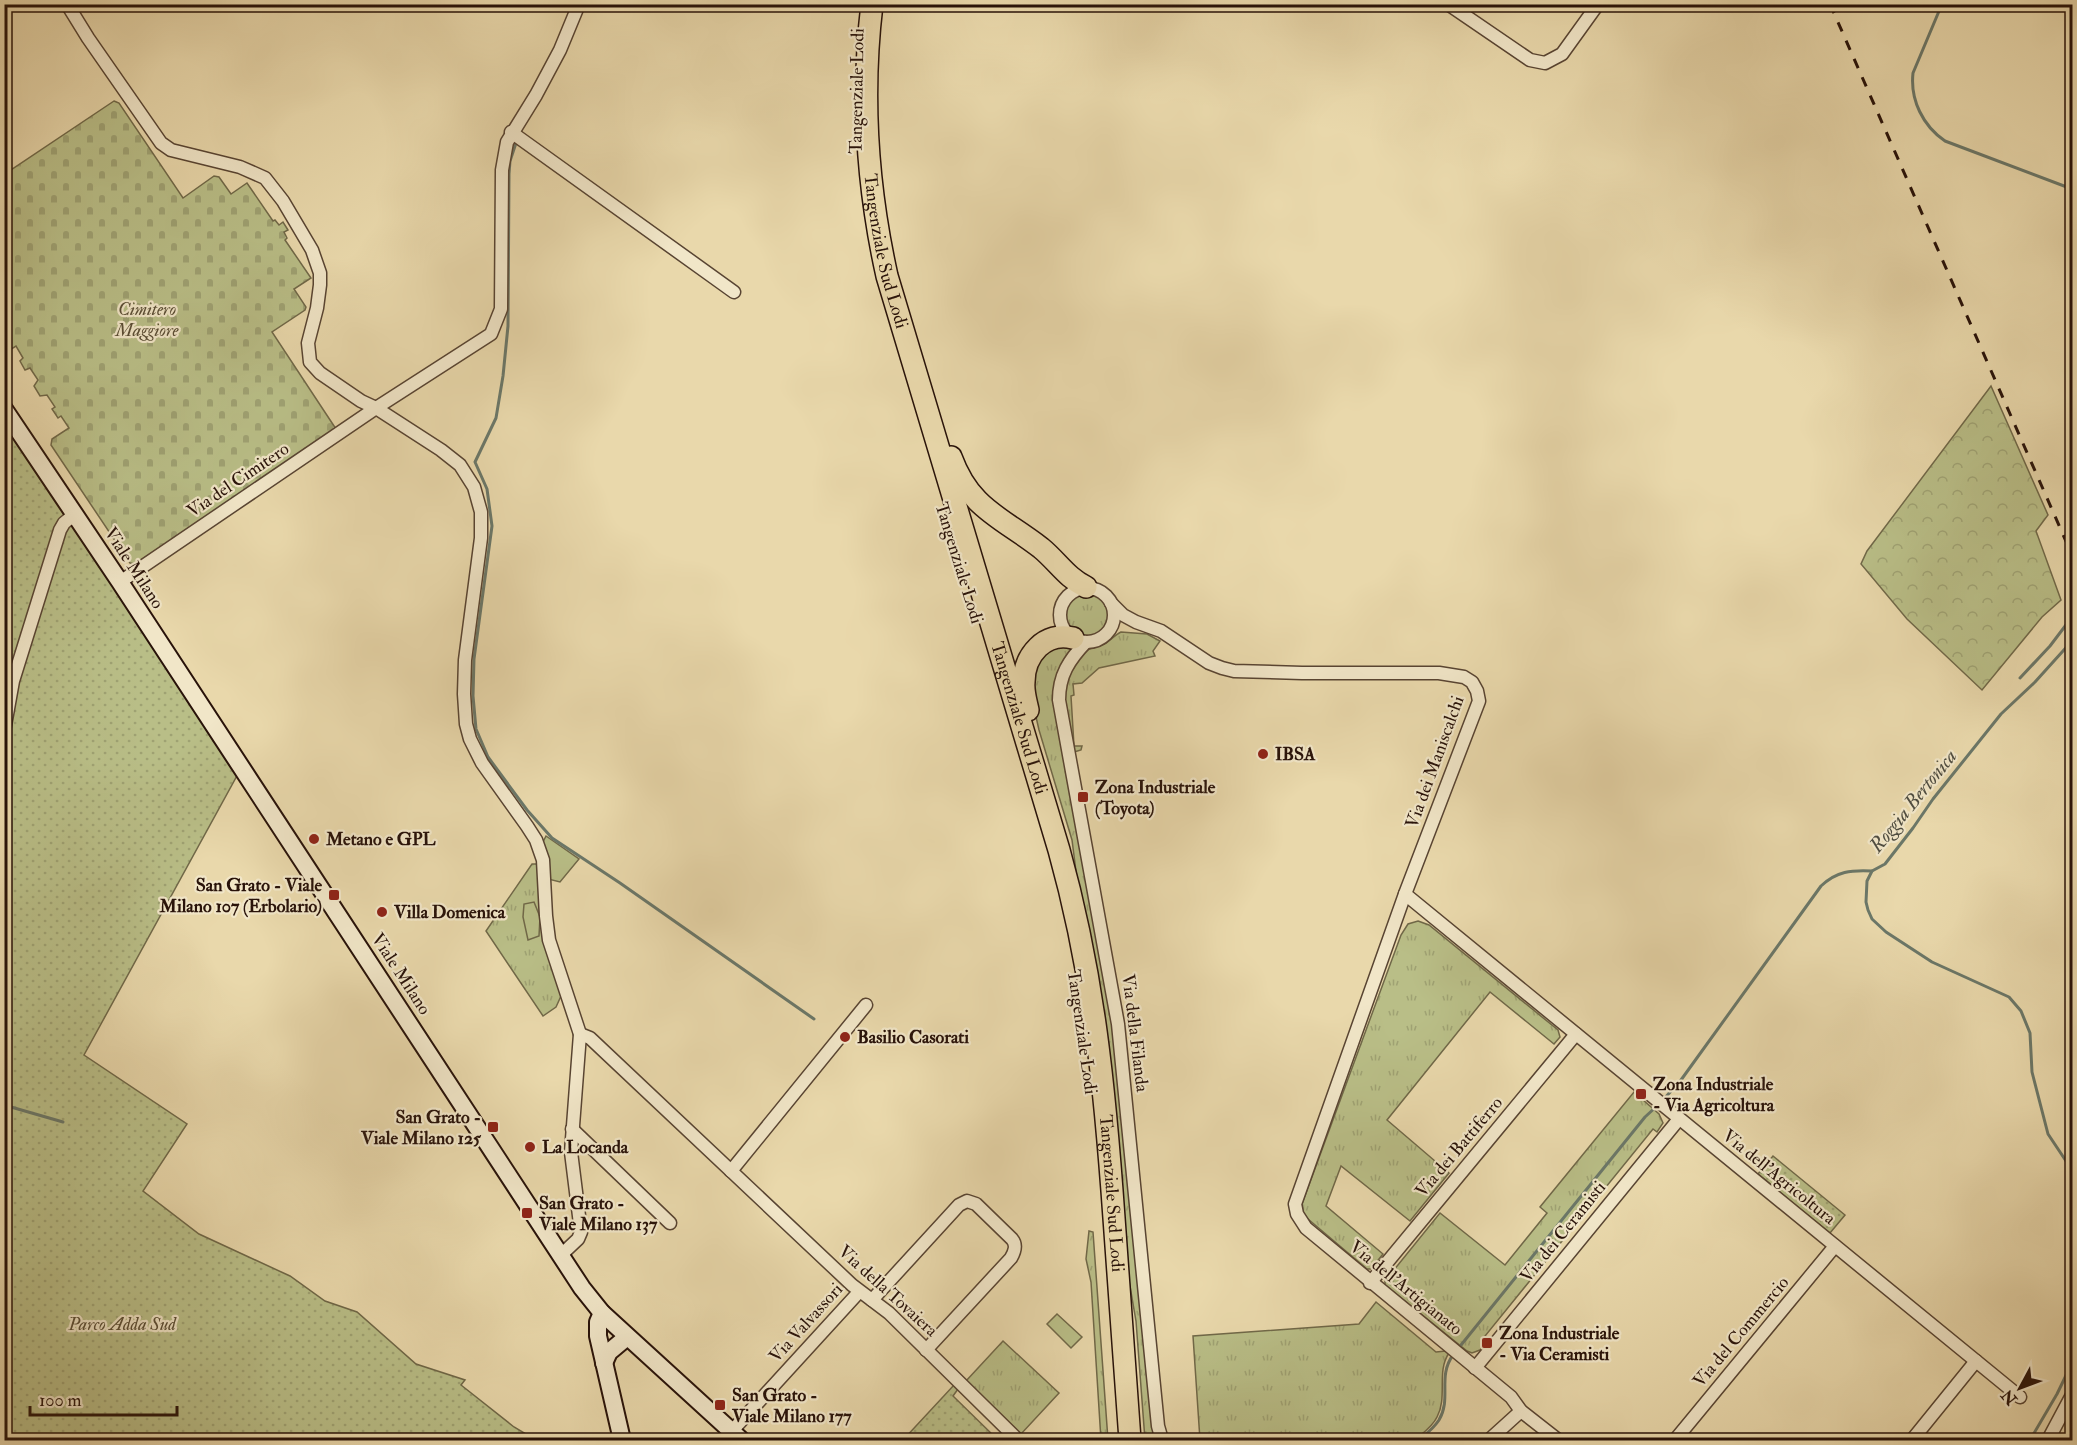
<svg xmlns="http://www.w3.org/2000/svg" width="2077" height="1445" font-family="'IM FELL Double Pica',serif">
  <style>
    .grass { fill: url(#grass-tufts); stroke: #706848; stroke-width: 1.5 }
    .forest { fill: url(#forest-crowns); stroke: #706848; stroke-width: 1.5 }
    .cemetery { fill: url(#cemetery-stones); stroke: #706848; stroke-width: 1.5 }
    .park { fill: url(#park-dots); stroke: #706848; stroke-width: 1.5 }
    .garden { fill: #b9be87; stroke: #706848; stroke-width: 1.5 }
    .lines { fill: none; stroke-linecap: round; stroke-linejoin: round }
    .stream { stroke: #6b7768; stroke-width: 3 }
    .street-casing { stroke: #584432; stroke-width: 15 }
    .secondary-casing { stroke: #281209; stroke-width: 20 }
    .highway-casing { stroke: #281209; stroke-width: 24 }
    .street { stroke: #f1e6c8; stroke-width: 12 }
    .secondary { stroke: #f1e6c8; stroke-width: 16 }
    .highway { stroke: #e9d8ab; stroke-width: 21 }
    .rail { stroke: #281209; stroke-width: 3; stroke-dasharray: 10 10; stroke-linecap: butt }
    .poi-dot { fill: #8f2418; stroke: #f1e6c8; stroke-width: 2 }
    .labels { text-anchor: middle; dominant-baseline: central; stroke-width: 4.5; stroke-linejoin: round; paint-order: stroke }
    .street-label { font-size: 18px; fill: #281209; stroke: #f1e6c8 }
    .park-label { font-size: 18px; font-style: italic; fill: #5b4e35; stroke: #f1e6c8 }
    .poi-label { font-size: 18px; font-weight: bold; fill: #281209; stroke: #f1e6c8; text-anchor: start }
    .water-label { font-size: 20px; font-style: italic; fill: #4f4d41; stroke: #f1e6c8 }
  </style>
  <defs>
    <pattern id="grass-tufts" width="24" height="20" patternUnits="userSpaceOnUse" patternTransform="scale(1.5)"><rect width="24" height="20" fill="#b9be87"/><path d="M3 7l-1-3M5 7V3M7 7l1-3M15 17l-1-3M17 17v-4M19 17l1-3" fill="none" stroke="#9fa273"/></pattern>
    <pattern id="forest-crowns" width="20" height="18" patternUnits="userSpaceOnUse" patternTransform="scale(1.5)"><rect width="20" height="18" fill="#b9be87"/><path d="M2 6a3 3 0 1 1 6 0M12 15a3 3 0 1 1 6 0" fill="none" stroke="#9fa273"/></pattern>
    <pattern id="cemetery-stones" width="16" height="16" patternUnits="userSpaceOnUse" patternTransform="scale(1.5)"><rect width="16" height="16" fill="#b9be87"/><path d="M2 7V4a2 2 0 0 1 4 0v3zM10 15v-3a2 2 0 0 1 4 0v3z" fill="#9fa273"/></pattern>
    <pattern id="park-dots" width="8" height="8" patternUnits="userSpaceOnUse" patternTransform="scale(1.5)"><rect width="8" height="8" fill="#b9be87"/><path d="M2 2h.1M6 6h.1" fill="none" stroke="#9fa273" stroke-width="1.8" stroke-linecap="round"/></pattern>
  </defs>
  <rect width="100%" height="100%" fill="#e9d8ab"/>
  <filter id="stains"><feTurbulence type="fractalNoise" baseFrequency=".00333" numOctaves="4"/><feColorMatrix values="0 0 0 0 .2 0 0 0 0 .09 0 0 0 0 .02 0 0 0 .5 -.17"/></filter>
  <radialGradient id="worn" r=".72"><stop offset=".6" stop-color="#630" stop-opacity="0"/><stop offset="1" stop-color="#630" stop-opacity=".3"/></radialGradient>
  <g class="grass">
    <circle cx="1085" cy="615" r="23"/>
    <path d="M1121 632 1147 634 1160 641 1153 651 1155 656 1099 668 1082 683 1073 684 1074 695 1071 696 1074 746H1082L1081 750 1074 752C1066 718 1054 679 1085 652 1090 647 1099 648 1106 643 1111 640 1115 635 1121 632Z"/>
    <path d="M1054 643H1061L1072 649C1058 669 1053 685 1055 709L1113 1025 1151 1417 1156 1440H1145L1136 1321 1126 1263 1072 840 1039 730 1029 686 1031 670Z"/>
    <polygon points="532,864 537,864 547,943 561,996 556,1007 543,1016 486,931"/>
    <polygon points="1418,921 1429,925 1558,1030 1560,1037 1554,1044 1490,992 1387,1120 1449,1173 1410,1221 1341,1166 1326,1206 1383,1254 1371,1269 1367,1269 1308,1219 1303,1213 1302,1204 1401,935 1408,924"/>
    <polygon points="1634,1092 1659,1114 1663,1123 1657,1132 1653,1129 1485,1336 1489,1339 1480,1350 1472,1353 1467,1351 1385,1285 1385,1281 1440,1213 1505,1265 1547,1213 1540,1207"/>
    <polygon points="1089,1231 1093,1232 1108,1440 1101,1440 1091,1282 1086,1259"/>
    <path d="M1376 1302 1436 1352 1446 1351 1449 1353C1436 1372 1448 1397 1437 1417 1433 1426 1423 1433 1415 1440H1200L1193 1336 1359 1324Z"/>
    <polygon points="1003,1341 1059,1393 1021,1434 966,1381"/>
  </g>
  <polygon class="forest" points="1991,386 2048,515 2036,531 2061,600 2042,617 1982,690 1907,619 1861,564 1867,551"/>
  <polygon class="cemetery" points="114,101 119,103 183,198 214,176 219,177 231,194 247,183 273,221 275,220 279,225 283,222 288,230 284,232 287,238 285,240 311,278 294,289 306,307 305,310 272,332 336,429 335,433 135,564 130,563 51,445 52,439 69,428 61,416 58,418 52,409 55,407 47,395 40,396 34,386 38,380 30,368 25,370 20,361 23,358 16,346 5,353 5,174"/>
  <g class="park">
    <polygon points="4,419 239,772 84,1055 187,1124 143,1191 199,1234 290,1276 325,1301 357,1312 416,1364 465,1380 461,1385 514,1427 536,1440 5,1440"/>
    <polygon points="1773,1156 1845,1215 1830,1233 1758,1174"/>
    <polygon points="954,1385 958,1389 953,1396 998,1440 903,1440"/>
  </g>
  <g class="garden">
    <polygon points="546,836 579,859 560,882 548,879 543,842"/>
    <polygon points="534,902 540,917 539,936 528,940 523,917 524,904"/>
    <polygon points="1057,1314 1082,1337 1071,1348 1047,1324"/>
  </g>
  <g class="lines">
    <g class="stream">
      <path d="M1942 4 1913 73C1910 100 1923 126 1945 141L2072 189"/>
      <polyline points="516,143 510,161 509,174 508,326 503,376 496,418 475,462 487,489 492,526 474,659 473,696 476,729 488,757 527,810 552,838 620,883 814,1019"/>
      <polyline points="2072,641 2035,682 2001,714 1933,799 1913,828 1885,864 1872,871 1867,881 1866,902 1868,910 1872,919 1886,932 1932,962 2009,997 2021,1011 2030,1033 2032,1072 2048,1134 2072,1170"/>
      <polyline points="2020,678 2050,646 2072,617"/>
      <path d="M1663 1100 1681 1080 1821 886C1837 871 1851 870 1872 871"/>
      <polyline points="4,1105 63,1122"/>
      <polyline points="1457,1350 1645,1117 1658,1105"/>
      <path d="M1419 1440C1426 1434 1434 1428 1439 1420 1452 1398 1437 1377 1453 1355"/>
      <polyline points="2030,1440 2057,1394 2072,1363"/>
    </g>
    <g class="street-casing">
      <g id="street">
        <polyline points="67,4 88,38 161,143 171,150 240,167 265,178 283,201 312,250 320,273 320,285 317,308 308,343 310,362 320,373 361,401 376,408 441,450 460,465 474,487 481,512 481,538 465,660 464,694 466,724 470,739 482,763 527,826 536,840 543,860 546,916 549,940 580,1034 571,1152 581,1232 578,1239 561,1255"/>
        <polyline points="1448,4 1530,60 1545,63 1562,54 1598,4"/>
        <polyline points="511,132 734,292"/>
        <polyline points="120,582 376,408 491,334 501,309 502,170 507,142 536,95 560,50 579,4"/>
        <circle cx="1087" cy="615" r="27"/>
        <polyline points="1111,603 1123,615 1136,622 1161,631 1209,663 1222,668 1234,671 1302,673 1439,673 1464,677 1472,682 1477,691 1479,701 1405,894 1295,1204 1297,1214 1306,1228 1511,1397 1521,1411 1558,1440"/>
        <path d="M1086 642C1069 660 1059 675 1059 700L1118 1024 1158 1426 1162 1440"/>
        <polyline points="4,731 13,681 60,530 64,523 75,514"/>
        <polyline points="1405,894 2020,1397"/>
        <polyline points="580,1034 590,1038 852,1285 889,1313 1018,1440"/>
        <polyline points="572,1129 670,1223"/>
        <polyline points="731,1171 866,1005"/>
        <polyline points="1370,1283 1576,1034"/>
        <path d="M872 1300 959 1205 967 1201 976 1204 1012 1239C1017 1245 1015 1251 1011 1258L926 1350"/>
        <polyline points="1475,1368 1679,1119"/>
        <polyline points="731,1432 859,1292"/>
        <polyline points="1489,1440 1521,1411"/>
        <polyline points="1675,1440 1835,1246"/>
        <polyline points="1912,1440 1976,1361"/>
        <polyline points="2048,1440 2072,1395"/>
      </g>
    </g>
    <g class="secondary-casing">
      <g id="secondary">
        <polyline points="4,409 120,582 582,1288 602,1313 741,1440"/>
        <polyline points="602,1313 598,1322 598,1336 622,1440"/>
        <polyline points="604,1363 609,1352 627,1337"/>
      </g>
    </g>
    <g class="highway-casing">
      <g id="highway">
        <path id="s1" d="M872 4C861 96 867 186 887 276L1059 850C1094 975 1105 1090 1114 1218 1120 1292 1125 1366 1130 1440"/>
        <path d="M951 457C970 509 1001 517 1041 548 1057 561 1067 578 1086 587"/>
        <path d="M1028 710C1026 701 1023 691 1024 682 1024 655 1045 631 1073 638"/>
      </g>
    </g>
    <use href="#street" class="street"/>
    <use href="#secondary" class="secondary"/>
    <use href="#highway" class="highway"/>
    <polyline class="rail" points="1830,4 2072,555"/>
  </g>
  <g class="poi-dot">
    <circle cx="1263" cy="754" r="6"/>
    <rect x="1077" y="791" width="12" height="12" rx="3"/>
    <circle cx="314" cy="839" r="6"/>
    <rect x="328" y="889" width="12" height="12" rx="3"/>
    <circle cx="382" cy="912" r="6"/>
    <circle cx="845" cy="1037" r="6"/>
    <rect x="1635" y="1088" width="12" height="12" rx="3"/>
    <rect x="487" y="1121" width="12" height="12" rx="3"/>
    <circle cx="530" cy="1147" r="6"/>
    <rect x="521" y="1207" width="12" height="12" rx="3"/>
    <rect x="1481" y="1337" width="12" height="12" rx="3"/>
    <rect x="714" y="1399" width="12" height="12" rx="3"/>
  </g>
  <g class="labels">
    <g class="street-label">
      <text transform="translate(857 91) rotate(-89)">Tangenziale Lodi</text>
      <text stroke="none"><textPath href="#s1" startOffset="249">Tangenziale Sud Lodi</textPath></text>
      <text transform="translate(238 480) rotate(-34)">Via del Cimitero</text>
      <text transform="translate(959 563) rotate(73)">Tangenziale Lodi</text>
      <text transform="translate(134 568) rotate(57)">Viale Milano</text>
      <text stroke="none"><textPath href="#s1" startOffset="735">Tangenziale Sud Lodi</textPath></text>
      <text transform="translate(1435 762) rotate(-70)">Via dei Maniscalchi</text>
      <text transform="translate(401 974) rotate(57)">Viale Milano</text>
      <text transform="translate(1082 1032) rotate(82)">Tangenziale Lodi</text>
      <text transform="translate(1135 1033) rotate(83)">Via della Filanda</text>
      <text transform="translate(1459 1147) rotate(-50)">Via dei Battiferro</text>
      <text transform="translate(1779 1177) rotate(39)">Via dell'Agricoltura</text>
      <text stroke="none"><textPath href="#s1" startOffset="1221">Tangenziale Sud Lodi</textPath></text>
      <text transform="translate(1563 1232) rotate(-51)">Via dei Ceramisti</text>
      <text transform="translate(1406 1288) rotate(39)">Via dell'Artigianato</text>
      <text transform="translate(888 1291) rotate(42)">Via della Tovaiera</text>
      <text transform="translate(806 1323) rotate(-48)">Via Valvassori</text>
      <text transform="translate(1741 1332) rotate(-50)">Via del Commercio</text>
    </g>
    <g class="park-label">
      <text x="147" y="309">Cimitero<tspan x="147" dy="21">Maggiore</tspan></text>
      <text x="122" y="1324">Parco Adda Sud</text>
    </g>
    <g class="poi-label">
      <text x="1275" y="754">IBSA</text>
      <text x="1095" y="787">Zona Industriale<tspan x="1095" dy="21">(Toyota)</tspan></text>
      <text x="326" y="839">Metano e GPL</text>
      <text x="322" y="885" text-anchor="end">San Grato - Viale<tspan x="322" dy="21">Milano 107 (Erbolario)</tspan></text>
      <text x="394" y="912">Villa Domenica</text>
      <text x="857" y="1037">Basilio Casorati</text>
      <text x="1653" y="1084">Zona Industriale<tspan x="1653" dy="21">- Via Agricoltura</tspan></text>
      <text x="481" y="1117" text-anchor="end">San Grato -<tspan x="481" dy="21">Viale Milano 125</tspan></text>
      <text x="542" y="1147">La Locanda</text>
      <text x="539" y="1203">San Grato -<tspan x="539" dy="21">Viale Milano 137</tspan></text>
      <text x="1499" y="1333">Zona Industriale<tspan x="1499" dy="21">- Via Ceramisti</tspan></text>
      <text x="732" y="1395">San Grato -<tspan x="732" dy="21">Viale Milano 177</tspan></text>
    </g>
    <g class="water-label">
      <text transform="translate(1913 801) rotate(-51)">Roggia Bertonica</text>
    </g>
  </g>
  <rect width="2077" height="1445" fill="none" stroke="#e9d8ab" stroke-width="24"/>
  <rect x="6" y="6" width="2065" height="1433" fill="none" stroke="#281209" stroke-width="3"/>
  <rect x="12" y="12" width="2053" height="1421" fill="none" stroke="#281209" stroke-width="1.5"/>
  <g transform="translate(2020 1388) rotate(229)" stroke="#f1e6c8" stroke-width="4.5" paint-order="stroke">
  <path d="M0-4.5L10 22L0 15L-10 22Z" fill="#281209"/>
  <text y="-9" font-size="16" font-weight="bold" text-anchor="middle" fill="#281209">N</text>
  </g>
  <path d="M30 1406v9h147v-9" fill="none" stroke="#281209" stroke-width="3"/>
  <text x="39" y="1406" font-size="18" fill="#281209" stroke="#f1e6c8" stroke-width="4.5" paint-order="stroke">100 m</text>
  <rect width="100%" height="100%" filter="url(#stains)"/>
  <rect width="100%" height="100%" fill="url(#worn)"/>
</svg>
